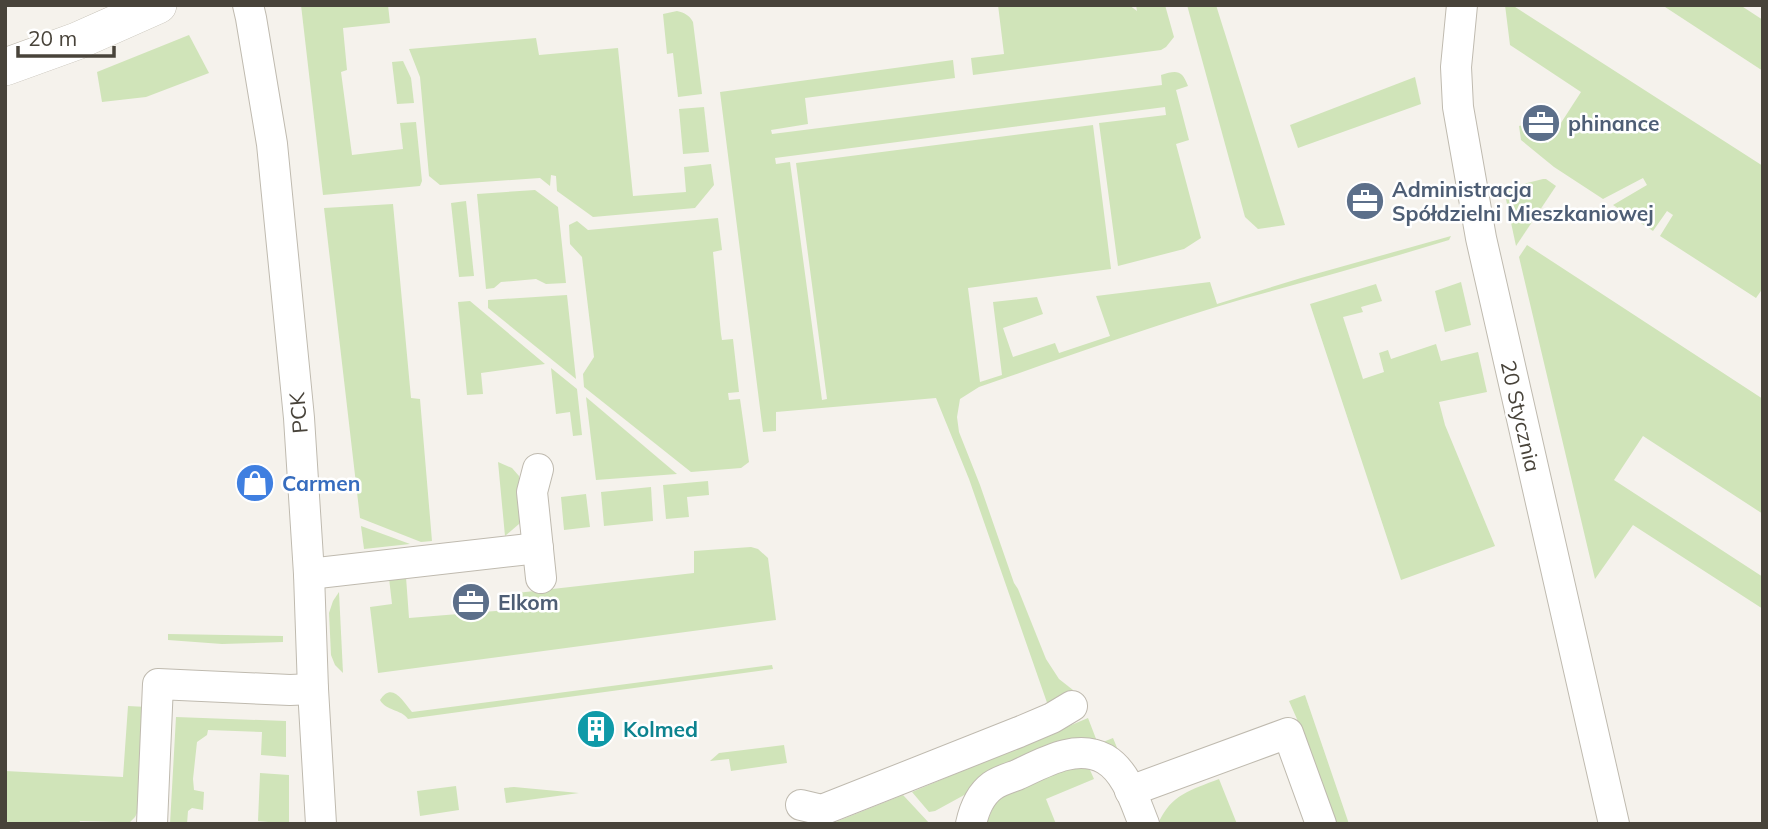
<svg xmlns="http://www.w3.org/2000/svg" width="1768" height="829" font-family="Mulish,sans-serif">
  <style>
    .green { fill: #d0e4b9 }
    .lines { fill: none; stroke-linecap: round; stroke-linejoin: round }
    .minor-casing { stroke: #bfbaaf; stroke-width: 32 }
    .tertiary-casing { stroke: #bfbaaf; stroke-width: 38 }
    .minor { stroke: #fff; stroke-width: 30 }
    .tertiary { stroke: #fff; stroke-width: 37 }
    .labels { text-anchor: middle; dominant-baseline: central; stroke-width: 5; stroke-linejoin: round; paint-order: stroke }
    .service-label { font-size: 21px; font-weight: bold; fill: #4e5e75; stroke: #fff; text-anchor: start }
    .street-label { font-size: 21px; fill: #48433a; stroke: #fff }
    .shop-label { font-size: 21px; font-weight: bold; fill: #366cbe; stroke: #fff; text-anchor: start }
    .culture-label { font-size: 21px; font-weight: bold; fill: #0d838f; stroke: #fff; text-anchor: start }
  </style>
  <rect width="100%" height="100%" fill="#f5f2ec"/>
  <g class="green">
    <polygon points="301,5 388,5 390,23 343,28 347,70 341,72 352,155 403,149 400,123 416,122 422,181 420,186 323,195"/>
    <polygon points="998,5 1129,5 1137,11 1136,5 1165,5 1174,37 1166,47 1161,50 973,75 971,58 1004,54"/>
    <polygon points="1187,5 1216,5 1285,225 1258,229 1245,217"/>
    <polygon points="1505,5 1512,5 1763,166 1763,288 1756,298 1660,236 1673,215 1667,211 1653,231 1613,205 1647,185 1643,178 1603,199 1554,167 1521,140 1519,126 1523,125 1548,143 1581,92 1510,45"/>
    <polygon points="1662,5 1740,5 1763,20 1763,71"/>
    <path d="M677 11C685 13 689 15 693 22L702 94 678 97 673 53 667 54 663 14Z"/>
    <polygon points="189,35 209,73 146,97 102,102 97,72"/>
    <polygon points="536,38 539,55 618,48 633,196 686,192 684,167 711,164 714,185 695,208 593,217 557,191 556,176 551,175 550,186 540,178 440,185 429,176 420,77 409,49"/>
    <path d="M953 60 955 78 805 98 808 124 771 130 772 134 1162 85 1161 75C1177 70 1182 70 1188 86L1176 90 1189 140 1176 144 1201 238 1184 249 1118 266 1099 123 1166 115 1165 107 775 158 776 164 790 162 822 400 827 399 796 163 1093 125 1111 269 968 288 980 382 1002 375 993 302 1037 297 1043 314 1003 328 1013 357 1055 343 1059 353 1110 336 1096 296 1210 282 1217 304 1301 278 1451 236 1449 240C1381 261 1312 280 1243 299 1154 325 1066 357 979 387L960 399 957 417 959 432 980 485 1014 583 1018 589 1046 659 1059 679 1073 690 1062 710 1052 717 969 479 936 398 776 412V431L763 432 720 92Z"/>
    <polygon points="403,61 411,78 414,103 397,104 392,62"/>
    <polygon points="1415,77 1421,104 1298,148 1290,125"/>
    <polygon points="704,107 709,152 683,154 679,109"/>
    <polygon points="1543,179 1546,179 1556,186 1516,246 1504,190 1507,188"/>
    <polygon points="535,190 558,207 566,283 546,284 536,279 501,282 494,288 486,289 477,194"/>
    <polygon points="466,201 474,276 459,277 451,203"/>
    <polygon points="393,204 411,398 420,399 432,541 421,542 360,518 324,208"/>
    <polygon points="718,218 722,250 713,252 721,334 722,340 733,339 739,392 728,393 729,400 740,399 749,462 741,468 691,472 584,387 583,374 594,357 582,257 570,244 569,225 577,221 588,230"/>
    <polygon points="1527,245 1763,399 1763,514 1643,436 1614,480 1763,577 1763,609 1633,525 1595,579 1519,257"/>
    <polygon points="1461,282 1471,325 1445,332 1435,291"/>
    <polygon points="1376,284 1382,301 1361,307 1363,312 1343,317 1363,379 1384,372 1379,353 1388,350 1391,359 1436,344 1441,361 1478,352 1487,392 1439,402 1445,425 1495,546 1401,580 1310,304"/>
    <polygon points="567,295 576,379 488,308 488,300"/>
    <polygon points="470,301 545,364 481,373 483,394 467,395 458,302"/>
    <polygon points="551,368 577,389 582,435 573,436 570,412 556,414"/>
    <polygon points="586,397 677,474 596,480"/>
    <polygon points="498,462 512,468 519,476 523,513 519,524 505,536"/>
    <polygon points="708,481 709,495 687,497 689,517 666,519 663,485"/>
    <polygon points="651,487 653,521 604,526 601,492"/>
    <polygon points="586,494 590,527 564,530 561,497"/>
    <polygon points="361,526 410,544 364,549"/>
    <polygon points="751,547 758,549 768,558 776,620 378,673 370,607 392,604 389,578 406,577 409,618 508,610 507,594 694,573 694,551"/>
    <polygon points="339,592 343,673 335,665 331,655 329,613 333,601"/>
    <polygon points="168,634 283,636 283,642 222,644 168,640"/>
    <path d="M772 665 773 669 408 719C401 709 386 711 380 700 392 681 403 701 412 712Z"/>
    <polygon points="1305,695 1349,824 1331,824 1308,744 1289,701"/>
    <polygon points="128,706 147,707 140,807 135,817 128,824 116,824 116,822 80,821 79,824 5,824 5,771 123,777"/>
    <polygon points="176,717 286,721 286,757 261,755 262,732 208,730 207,735 197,742 193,779 194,790 204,792 203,810 192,808 188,811 187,824 170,824"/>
    <polygon points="1088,718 1098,744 1113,738 1120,755 977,788 935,811 929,812 912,792"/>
    <polygon points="784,745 787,763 731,771 729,759 710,761 719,753"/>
    <polygon points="1086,761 1094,779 1046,799 1056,824 986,824 996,801 1010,786"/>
    <polygon points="260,773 289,775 289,824 258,821"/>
    <path d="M1219 779 1237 824H1158C1171 794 1191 790 1219 779Z"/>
    <polygon points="456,786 459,810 420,816 417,791"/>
    <polygon points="514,787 579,793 506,803 504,788"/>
    <polygon points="903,795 930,824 833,824 833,823"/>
  </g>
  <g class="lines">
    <g class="minor-casing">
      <g id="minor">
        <polyline points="248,5 251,18 272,144 299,418 309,574 313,689 321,824"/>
        <polyline points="1462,5 1456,67 1458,107 1481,238 1614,824"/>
        <polyline points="538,469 532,492 541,578"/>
        <polyline points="309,574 538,548"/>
        <polyline points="1130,791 1288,733 1321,824"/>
        <polyline points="801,805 822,810 1019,732 1052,718 1072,706"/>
        <polyline points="152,824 158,684 290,690 313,689"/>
        <path d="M971 824C974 810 980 795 992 786 999 781 1009 778 1017 775 1043 763 1076 743 1105 759 1127 772 1135 802 1144 824"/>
      </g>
    </g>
    <g class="tertiary-casing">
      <polyline id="tertiary" points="5,67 77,41 158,5"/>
    </g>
    <use href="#minor" class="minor"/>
    <use href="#tertiary" class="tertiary"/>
  </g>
  <defs>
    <g id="office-disc" transform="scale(2.0125)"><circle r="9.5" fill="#5c6f8a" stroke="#fff"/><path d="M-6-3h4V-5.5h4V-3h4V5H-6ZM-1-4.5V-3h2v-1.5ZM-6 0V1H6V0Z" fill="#fff"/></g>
    <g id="shop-disc" transform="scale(2.0125)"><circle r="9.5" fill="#3f7fe0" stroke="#fff"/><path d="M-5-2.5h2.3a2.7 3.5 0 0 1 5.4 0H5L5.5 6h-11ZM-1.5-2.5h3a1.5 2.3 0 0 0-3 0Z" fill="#fff"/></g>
    <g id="building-disc" transform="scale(2.0125)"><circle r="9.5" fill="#0f9aa8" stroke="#fff"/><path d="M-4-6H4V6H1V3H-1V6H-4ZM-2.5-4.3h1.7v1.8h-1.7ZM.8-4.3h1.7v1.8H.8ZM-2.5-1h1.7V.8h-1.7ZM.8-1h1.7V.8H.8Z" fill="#fff"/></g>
  </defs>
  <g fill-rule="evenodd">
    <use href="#office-disc" x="1541" y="123"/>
    <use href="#office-disc" x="1365" y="201"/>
    <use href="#shop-disc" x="255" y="483"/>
    <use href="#office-disc" x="471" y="602"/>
    <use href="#building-disc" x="596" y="729"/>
  </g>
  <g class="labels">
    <g class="service-label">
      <text x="1568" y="123">phinance</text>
      <text x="1392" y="189">Administracja<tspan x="1392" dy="24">Spółdzielni Mieszkaniowej</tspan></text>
      <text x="498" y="602">Elkom</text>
    </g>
    <g class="street-label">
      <text transform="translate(298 413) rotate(-95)">PCK</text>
      <text transform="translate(1521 416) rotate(77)">20 Stycznia</text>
    </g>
    <g class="shop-label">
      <text x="282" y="483">Carmen</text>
    </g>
    <g class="culture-label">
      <text x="623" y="729">Kolmed</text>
    </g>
  </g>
  <rect width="1768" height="829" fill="none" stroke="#48433a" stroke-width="14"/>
  <path d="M18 46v10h96v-10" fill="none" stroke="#48433a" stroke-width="3.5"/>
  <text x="28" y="46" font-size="21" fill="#48433a" stroke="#ffffff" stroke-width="5" paint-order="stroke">20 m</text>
</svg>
